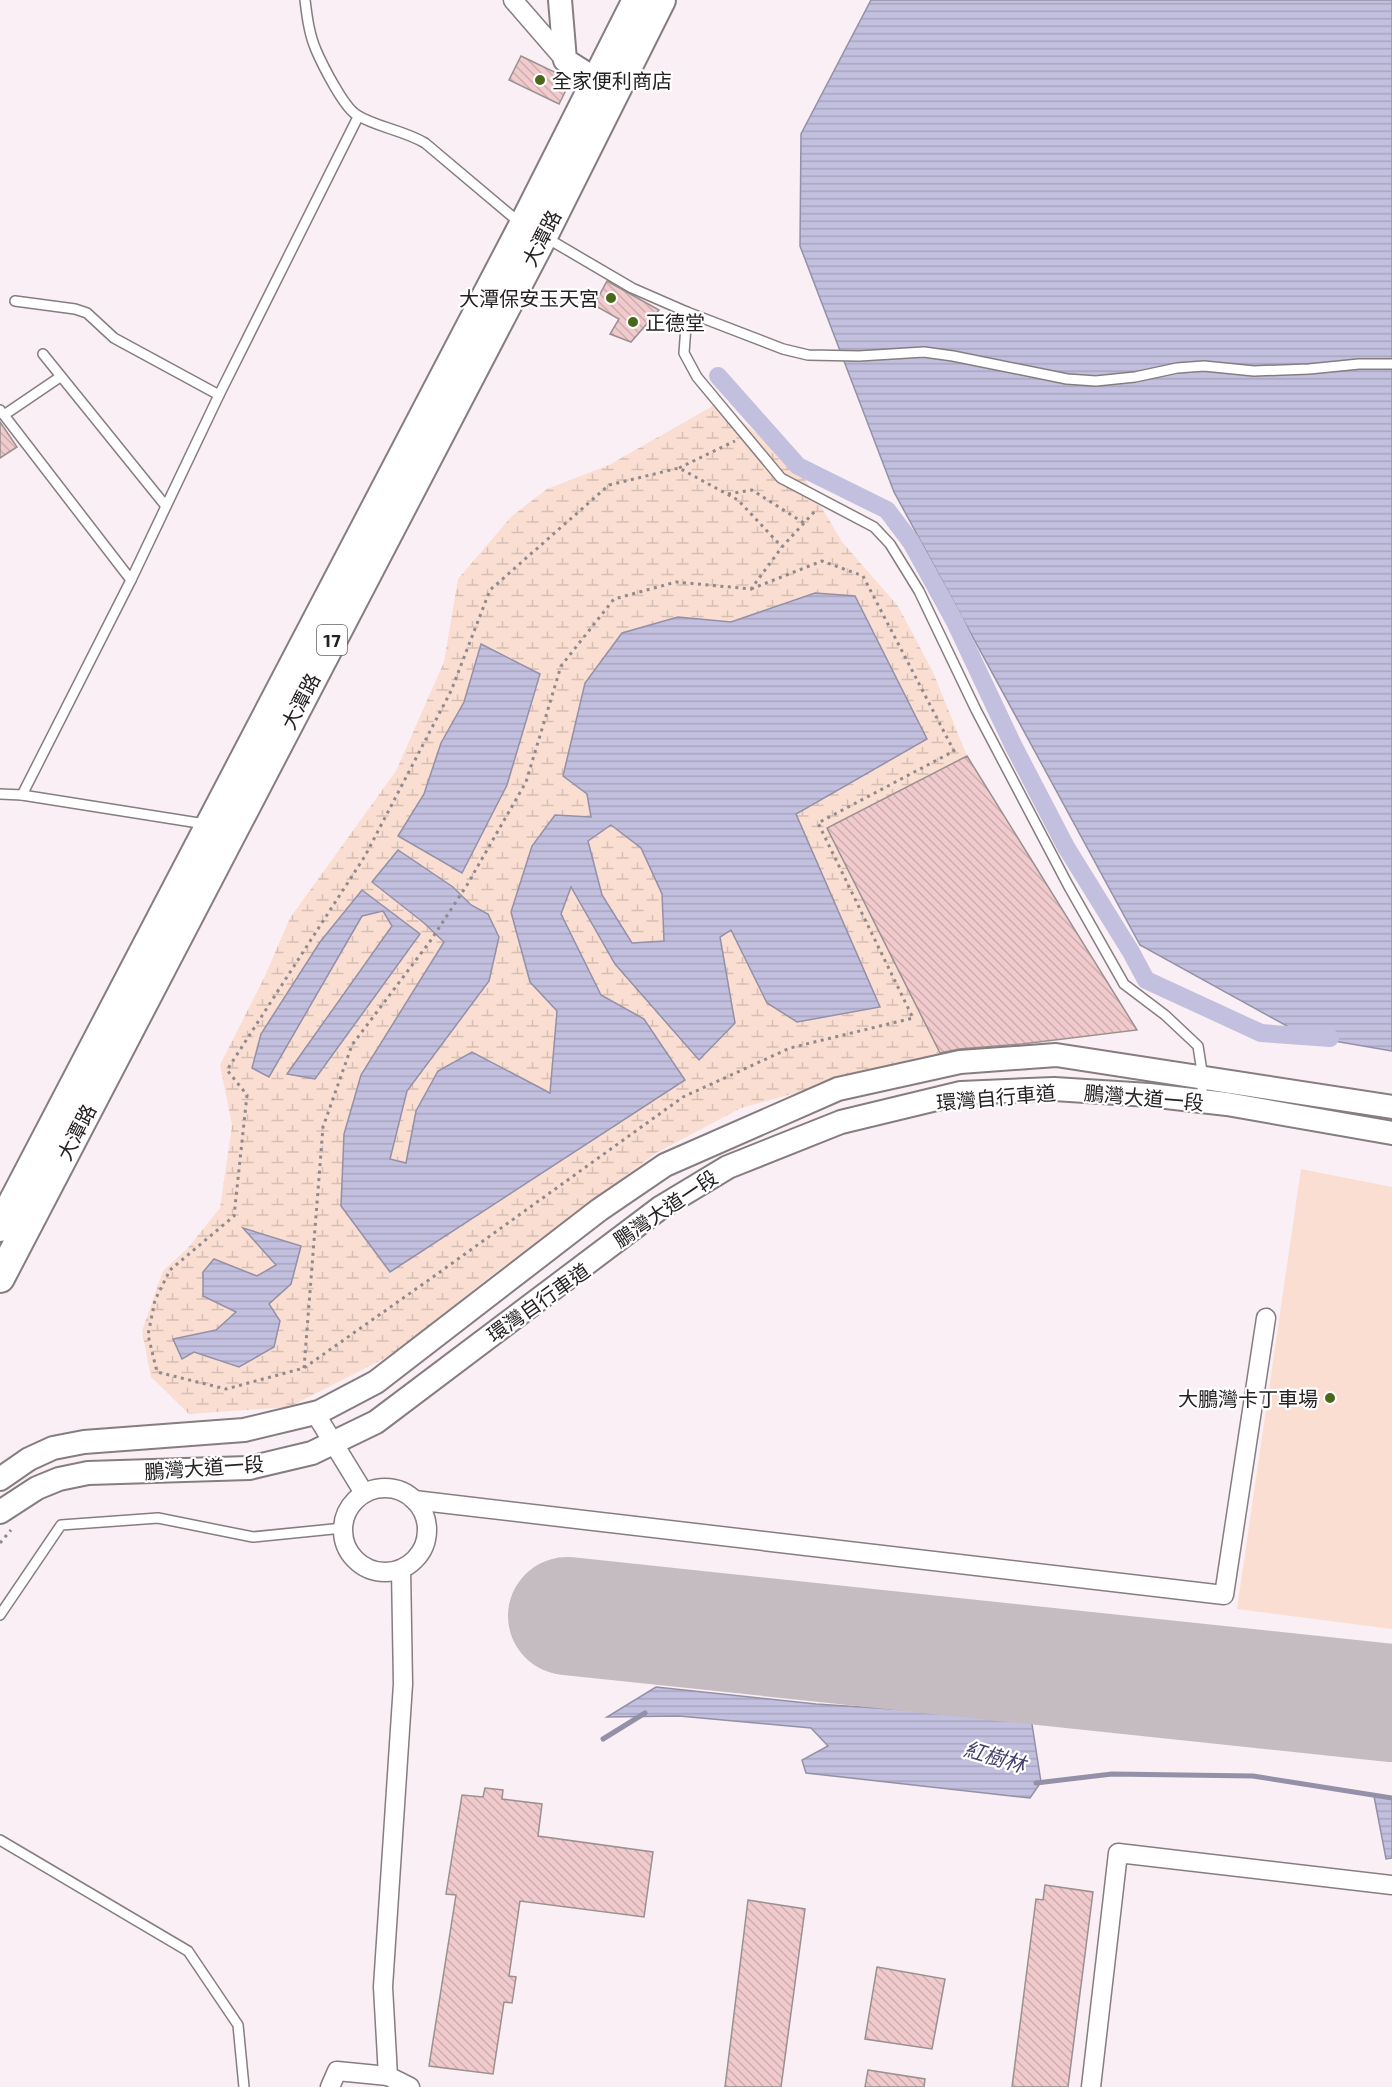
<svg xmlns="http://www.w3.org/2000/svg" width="1392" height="2087" font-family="'Exo 2','Noto Sans TC',sans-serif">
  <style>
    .wetland { fill: url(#wetland-marsh) }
    .park { fill: #faded2 }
    .water { fill: url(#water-rules); stroke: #9490a7; stroke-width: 1.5; fill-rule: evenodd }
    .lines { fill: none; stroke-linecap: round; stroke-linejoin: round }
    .stream { stroke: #9490a7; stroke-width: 5 }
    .canal { stroke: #c3c0df; stroke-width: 18 }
    .runway { stroke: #c4bcc0; stroke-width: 118 }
    .building { fill: url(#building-back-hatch); stroke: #9a9090; stroke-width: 1.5 }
    .service-casing { stroke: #867d81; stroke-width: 12 }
    .minor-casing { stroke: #867d81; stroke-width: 21 }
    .tertiary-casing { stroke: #867d81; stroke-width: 26 }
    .primary-casing { stroke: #867d81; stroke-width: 32 }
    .path { stroke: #918a8d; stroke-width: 3; stroke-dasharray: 3 4.5; stroke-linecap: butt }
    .service { stroke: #fff; stroke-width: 9 }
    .minor { stroke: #fff; stroke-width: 18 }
    .tertiary { stroke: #fff; stroke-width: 22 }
    .primary { stroke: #fff; stroke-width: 28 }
    .poi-dot { fill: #4a671b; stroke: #fff; stroke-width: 2 }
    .labels { text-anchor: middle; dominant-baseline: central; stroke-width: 4.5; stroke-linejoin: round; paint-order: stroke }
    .shield { fill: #fff; stroke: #666465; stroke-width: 1.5 }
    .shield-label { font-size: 18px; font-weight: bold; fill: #252123 }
    .poi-label { font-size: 20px; fill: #252123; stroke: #fff; text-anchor: start }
    .street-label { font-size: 20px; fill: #252123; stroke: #fff }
    .water-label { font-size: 21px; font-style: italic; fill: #49426e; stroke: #fff }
  </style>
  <defs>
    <pattern id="wetland-marsh" width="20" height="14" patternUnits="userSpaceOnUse" patternTransform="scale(1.5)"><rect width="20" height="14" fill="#faded2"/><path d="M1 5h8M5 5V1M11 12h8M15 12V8" fill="none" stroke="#d6beb4"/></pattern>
    <pattern id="water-rules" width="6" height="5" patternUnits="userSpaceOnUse" patternTransform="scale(1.5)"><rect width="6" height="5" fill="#c3c0df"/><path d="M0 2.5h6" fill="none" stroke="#a7a5bf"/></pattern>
    <pattern id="building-back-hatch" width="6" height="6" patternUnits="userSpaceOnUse" patternTransform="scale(1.5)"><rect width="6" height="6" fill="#f0cacc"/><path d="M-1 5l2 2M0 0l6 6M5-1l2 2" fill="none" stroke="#ceadaf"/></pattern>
  </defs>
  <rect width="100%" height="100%" fill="#f9eff4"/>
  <polygon class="wetland" points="718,403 796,464 842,542 898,606 933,672 967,756 827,828 941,1054 741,1108 656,1153 491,1276 393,1354 289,1407 189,1414 151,1377 142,1331 163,1271 187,1249 220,1208 232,1125 220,1065 264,978 290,918 396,771 444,662 458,579 512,516 547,489 609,465"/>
  <polygon class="park" points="1301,1169 1392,1187 1392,1629 1237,1609"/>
  <g class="water">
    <polygon points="871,0 1392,0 1392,1051 1305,1036 1140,945 894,492 800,246 801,134"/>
    <path d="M815 593 855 596 927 739 796 814 880 1007 797 1022 767 1003 731 930 720 937 735 1023 699 1060 615 964 571 887 561 914 601 995 644 1019 685 1080 390 1272 341 1206 344 1134 361 1075 444 942 424 923 372 882 398 850 453 887 471 905 488 914 499 937 489 981 407 1091 390 1159 406 1163 416 1111 438 1071 472 1052 550 1093 557 1011 530 982 511 912 532 846 555 815 591 817 587 794 563 776 585 683 622 633 678 617 731 622ZM611 825 641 848 662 894 664 941 632 943 602 895 588 841Z"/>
    <polygon points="481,644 540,674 507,785 462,873 398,836 424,794 441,743 464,702"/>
    <polygon points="362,890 420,934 315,1079 287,1074 392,926 383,911 362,916 269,1077 252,1068 261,1034 320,942"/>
    <polygon points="243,1228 301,1246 291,1284 269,1304 280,1321 274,1347 239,1367 194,1352 182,1359 173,1339 216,1330 236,1312 203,1296 203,1272 214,1259 257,1276 276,1265"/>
    <polygon points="656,1687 816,1704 1031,1718 1041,1782 1030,1798 806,1773 802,1760 828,1746 811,1728 679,1716 607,1717"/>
    <polygon points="1374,1796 1392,1798 1392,1858 1386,1859"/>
  </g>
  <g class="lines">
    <g class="stream">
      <polyline points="603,1739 645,1713"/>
      <polyline points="1036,1783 1112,1774 1253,1776 1392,1798"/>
    </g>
    <polyline class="canal" points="718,376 798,466 887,510 911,542 955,622 1013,745 1066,847 1131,952 1146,980 1261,1033 1330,1038"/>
    <polyline class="runway" points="567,1616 1392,1703"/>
  </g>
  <g class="building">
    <polygon points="521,56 571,80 559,104 509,80"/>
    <polygon points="607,281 659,310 631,342 610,334 619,319 594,305"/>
    <polygon points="0,422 17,447 0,458"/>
    <polygon points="967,756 1137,1030 1022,1044 959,1049 940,1053 827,828"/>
    <polygon points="485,1788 503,1790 502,1799 542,1804 538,1836 653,1852 644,1917 520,1901 509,1976 516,1977 512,2003 504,2002 493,2074 429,2066 456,1895 446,1894 462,1795 483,1797"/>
    <polygon points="1045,1885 1093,1892 1068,2087 1012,2087 1036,1899 1043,1900"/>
    <polygon points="748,1900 805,1909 781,2087 725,2087"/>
    <polygon points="877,1967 945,1979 932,2049 865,2039"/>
    <polygon points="868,2070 925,2079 924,2087 865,2087"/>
  </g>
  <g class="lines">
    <g class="service-casing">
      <g id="service">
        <path d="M305 0C307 16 309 34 316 50 322 64 344 108 357 115 376 127 403 130 425 143L520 223"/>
        <polyline points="545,237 632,288 687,312 783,349 808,355 859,356 924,352 953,356 1067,379 1096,381 1135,377 1177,368 1204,366 1254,371 1309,369 1359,364 1392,364"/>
        <polyline points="15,301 75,309 87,313 114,338 219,395"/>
        <polyline points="687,312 684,353 697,377 781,478 874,527 890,544 919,591 976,710 1068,885 1124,984 1165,1015 1198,1046 1203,1078 1201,1101"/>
        <polyline points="43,354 165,505"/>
        <polyline points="0,410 131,580"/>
        <polyline points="4,415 60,377"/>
        <polyline points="0,794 22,795 205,824"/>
        <polyline points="22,795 131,580 219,395 358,117"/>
        <polyline points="0,1615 61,1525 158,1518 253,1537 343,1528"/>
        <polyline points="0,1840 188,1951 238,2025 244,2087"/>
      </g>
    </g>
    <g class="minor-casing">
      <g id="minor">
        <polyline points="513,0 565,60"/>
        <polyline points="315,1413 364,1493"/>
        <circle cx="385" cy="1530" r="42"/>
        <polyline points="414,1500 1224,1595 1266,1318"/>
        <polyline points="401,1569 403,1684 383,1987 388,2076 410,2087"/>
        <polyline points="330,2087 337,2071 388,2076"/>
        <polyline points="1091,2087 1118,1853 1392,1885"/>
      </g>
    </g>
    <g class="tertiary-casing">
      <g id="tertiary">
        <polyline points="560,0 565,60 609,88"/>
        <polyline points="0,1479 29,1459 53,1448 84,1442 244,1430 319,1412 376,1382 599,1210 665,1165 838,1089 960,1062 1056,1055 1392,1107"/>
        <polyline points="0,1512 37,1488 59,1479 88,1473 249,1468 312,1453 376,1422 660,1208 728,1167 841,1122 961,1093 1054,1089 1149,1095 1227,1104 1392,1133"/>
      </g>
    </g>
    <g class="primary-casing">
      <g id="primary">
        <polyline points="0,1227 523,226 637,0"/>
        <polyline points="0,1278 543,236 661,0"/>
      </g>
    </g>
    <g class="path">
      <polyline points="679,468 735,441"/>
      <polyline points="728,494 752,490 804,523"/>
      <polyline points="751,589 822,561 863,576 954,751 818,823 913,1018 790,1048 683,1097 433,1277 304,1368 226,1389 157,1372 148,1335 155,1300 170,1270 234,1216 247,1095 227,1070 365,856 451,691 490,590 609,485 679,468 738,500 782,547"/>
      <polyline points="304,1368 323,1127 352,1045 431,940 467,885 526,782 561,666 614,599 676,582 751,589 782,547 815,511"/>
      <polyline points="0,1543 11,1530"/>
    </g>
    <use href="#service" class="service"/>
    <use href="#minor" class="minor"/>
    <use href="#tertiary" class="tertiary"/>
    <use href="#primary" class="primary"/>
  </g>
  <g class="poi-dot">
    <circle cx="540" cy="80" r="6"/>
    <circle cx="611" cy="298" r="6"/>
    <circle cx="633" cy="322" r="6"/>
    <circle cx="1330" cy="1398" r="6"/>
  </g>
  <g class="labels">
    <rect class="shield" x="317" y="625" width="30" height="30" rx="4.5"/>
    <g class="shield-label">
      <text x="332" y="640">17</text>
    </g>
    <g class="poi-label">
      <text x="552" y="80">全家便利商店</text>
      <text x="599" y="298" text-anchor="end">大潭保安玉天宮</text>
      <text x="645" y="322">正德堂</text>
      <text x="1318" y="1398" text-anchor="end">大鵬灣卡丁車場</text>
    </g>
    <g class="street-label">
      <text transform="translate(541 238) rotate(-63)">大潭路</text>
      <text transform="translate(300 701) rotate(-63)">大潭路</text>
      <text transform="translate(996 1097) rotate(-5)">環灣自行車道</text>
      <text transform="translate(1144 1097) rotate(5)">鵬灣大道一段</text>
      <text transform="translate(76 1132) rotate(-63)">大潭路</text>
      <text transform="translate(665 1208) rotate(-34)">鵬灣大道一段</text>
      <text transform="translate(538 1302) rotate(-35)">環灣自行車道</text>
      <text transform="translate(204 1467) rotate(-4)">鵬灣大道一段</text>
    </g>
    <g class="water-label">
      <text transform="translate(995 1756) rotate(16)">紅樹林</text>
    </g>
  </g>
</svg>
